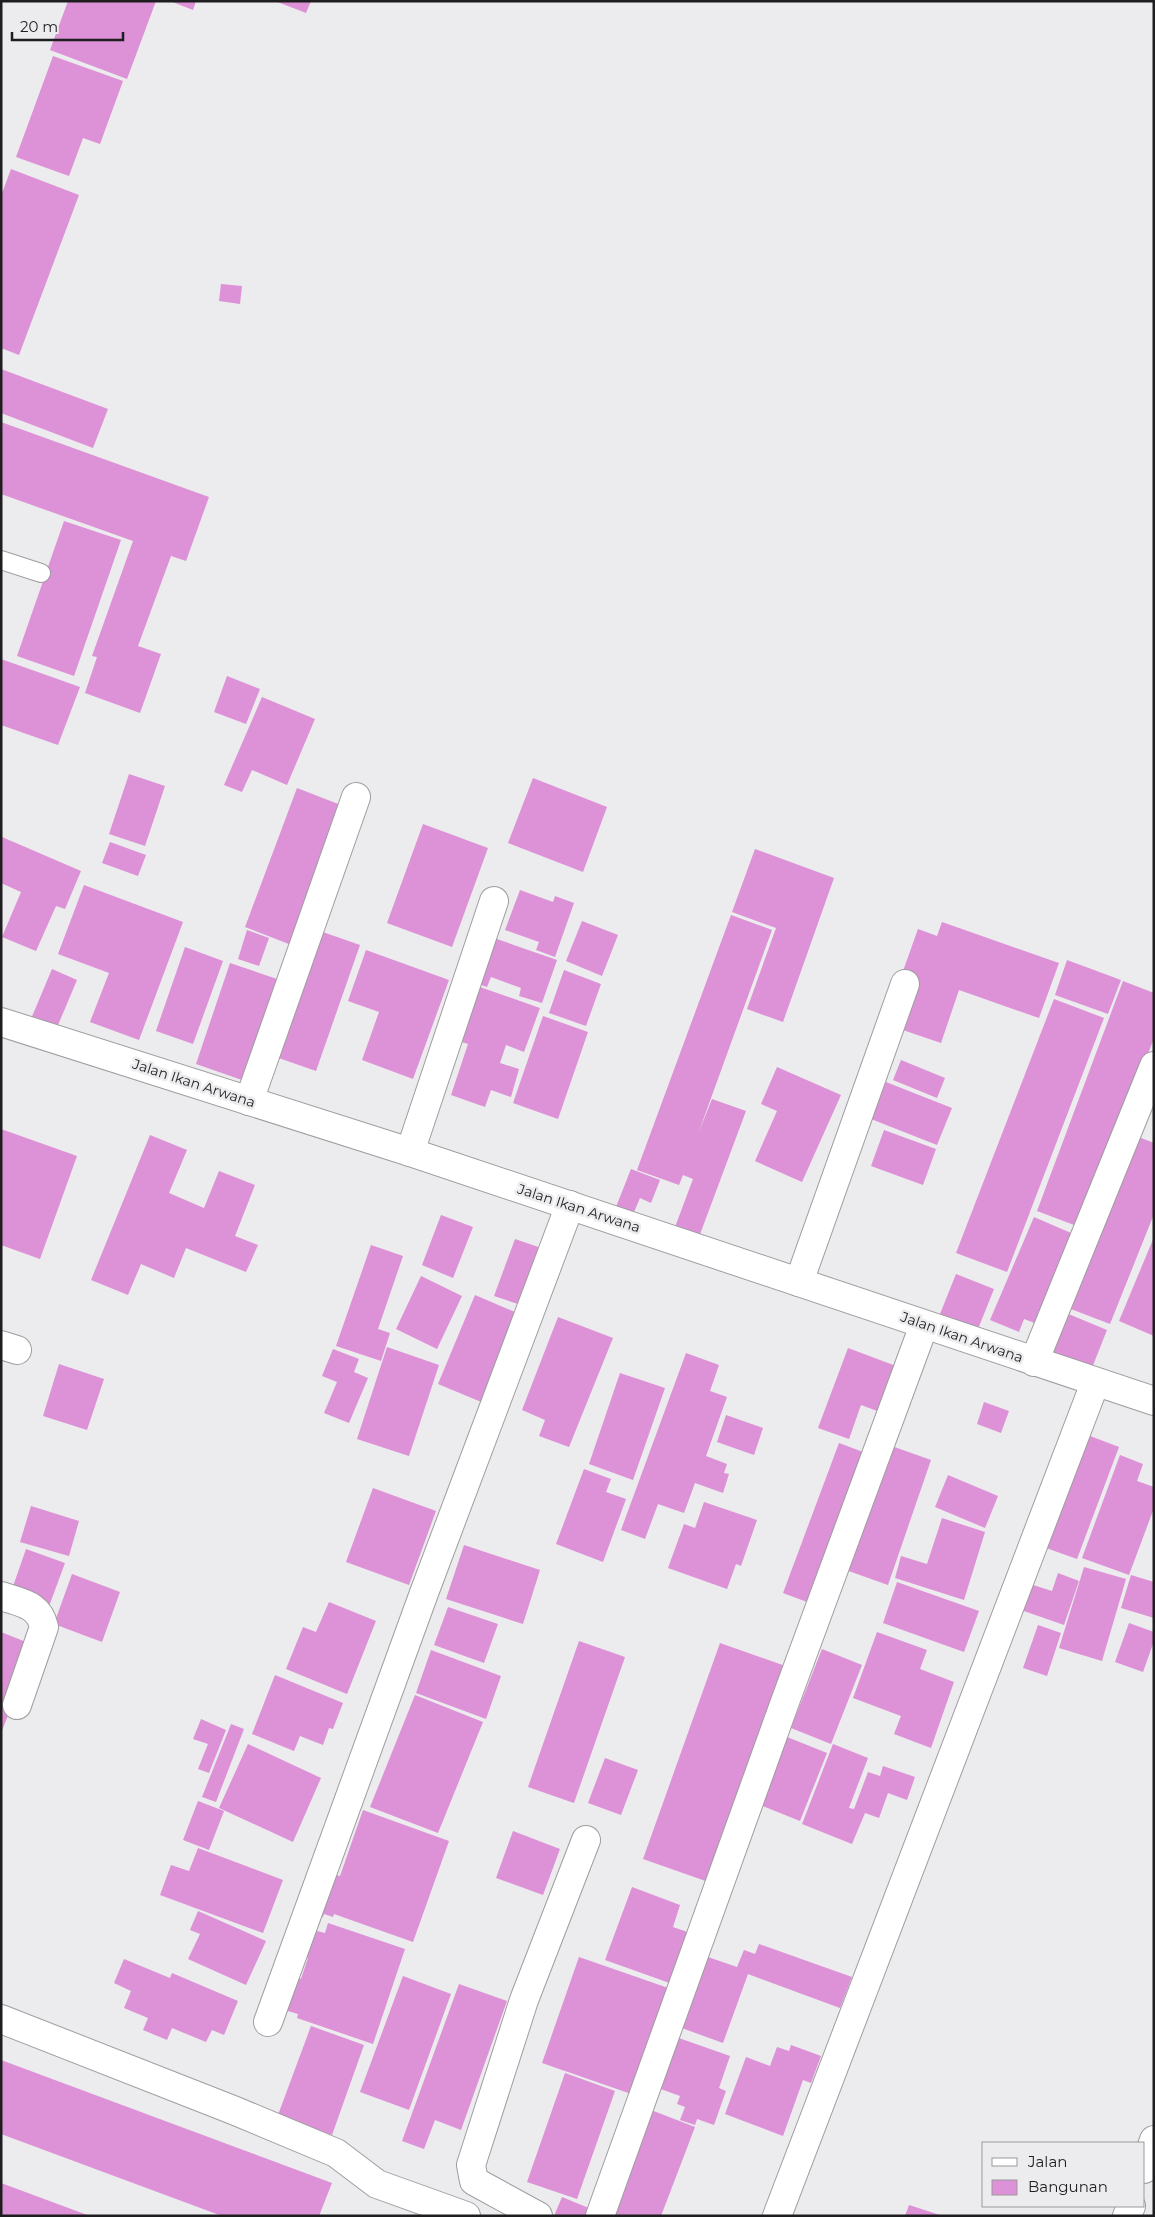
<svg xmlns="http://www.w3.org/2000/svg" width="1155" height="2217" font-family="Montserrat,sans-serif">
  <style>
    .building { fill: #dd91d6 }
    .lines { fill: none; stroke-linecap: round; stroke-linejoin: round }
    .service-casing { stroke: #9e9da0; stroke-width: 20 }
    .minor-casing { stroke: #9e9da0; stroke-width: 30 }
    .service { stroke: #fff; stroke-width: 18 }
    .minor { stroke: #fff; stroke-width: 28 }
    .labels { text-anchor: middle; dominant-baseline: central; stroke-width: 5; stroke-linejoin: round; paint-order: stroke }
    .street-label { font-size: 14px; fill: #1e1d1f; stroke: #ecebee }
  </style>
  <rect width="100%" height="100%" fill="#ecebee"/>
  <g class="building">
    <polygon points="68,1 156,1 127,79 50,50"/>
    <polygon points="170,1 196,1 193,10"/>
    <polygon points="275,1 311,1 306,13"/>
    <polygon points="53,56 123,81 100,144 83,138 69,176 16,157"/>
    <polygon points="11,169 79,195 19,355 1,348 1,196"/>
    <polygon points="221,284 242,286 240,304 219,301"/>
    <polygon points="1,369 108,409 93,448 1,413"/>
    <polygon points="1,422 209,497 186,561 171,556 138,646 161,654 140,713 85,693 97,657 92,656 133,541 1,494"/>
    <polygon points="64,521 121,540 74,676 17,656"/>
    <polygon points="1,659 80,687 58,745 1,725"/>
    <polygon points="227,676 260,689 246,724 214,712"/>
    <polygon points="262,697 315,719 287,785 252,770 242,792 224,785"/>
    <polygon points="129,774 165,786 145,846 109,834"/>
    <polygon points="533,778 607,807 583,872 508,843"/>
    <polygon points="297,788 346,807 294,946 245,927"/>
    <polygon points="423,824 488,848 452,947 387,923"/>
    <polygon points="2,837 81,871 65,909 56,906 36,951 2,937 21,892 1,883"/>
    <polygon points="110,842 146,855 138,876 102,863"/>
    <polygon points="755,849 834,878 783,1022 747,1009 776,928 732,912"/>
    <polygon points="84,885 183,922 139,1040 90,1022 109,973 58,954"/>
    <polygon points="520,890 553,902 555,896 574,903 555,957 536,950 539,942 505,930"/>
    <polygon points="731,915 772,930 698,1134 712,1099 746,1111 696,1245 672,1235 693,1179 683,1175 679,1185 637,1170"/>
    <polygon points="582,921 618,935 602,976 566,961"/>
    <polygon points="942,922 1059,963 1039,1018 959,990 941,1043 897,1028 916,975 903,971 918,929 937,936"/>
    <polygon points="247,930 269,938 259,966 238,959"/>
    <polygon points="317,930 360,945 316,1071 273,1056"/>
    <polygon points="491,937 557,960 542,1003 519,996 521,988 491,977 487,987 476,983"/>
    <polygon points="185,947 223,961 193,1044 156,1031"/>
    <polygon points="366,950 449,980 413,1079 362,1060 379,1012 348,1001"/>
    <polygon points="1067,960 1121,980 1108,1014 1055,995"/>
    <polygon points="230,963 277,979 242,1080 196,1064"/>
    <polygon points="52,969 77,980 53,1037 28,1026"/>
    <polygon points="564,970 601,984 586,1026 549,1013"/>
    <polygon points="1123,981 1154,993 1154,1038 1082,1228 1037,1211"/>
    <polygon points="477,986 540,1008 524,1052 506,1045 500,1063 519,1069 511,1097 491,1090 485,1107 451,1095 468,1044 458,1041"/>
    <polygon points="1054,999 1104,1018 1007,1272 956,1253"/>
    <polygon points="543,1016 588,1032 558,1119 513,1103"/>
    <polygon points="901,1060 945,1078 937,1098 893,1080"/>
    <polygon points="777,1067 841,1095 802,1182 755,1161 777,1111 761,1104"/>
    <polygon points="886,1082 952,1108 937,1145 871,1119"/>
    <polygon points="1,1129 77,1156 40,1259 1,1245"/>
    <polygon points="884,1130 936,1149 923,1185 871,1166"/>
    <polygon points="1131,1134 1154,1143 1154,1214 1110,1324 1063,1306"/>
    <polygon points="150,1135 187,1150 169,1193 204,1208 219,1171 255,1185 235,1236 258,1245 246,1272 186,1248 174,1278 141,1264 128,1295 91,1280"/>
    <polygon points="631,1169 660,1180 651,1203 640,1198 629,1224 612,1217"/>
    <polygon points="441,1215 473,1227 453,1278 422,1265"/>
    <polygon points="1034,1217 1078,1236 1040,1325 1024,1319 1019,1332 990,1320"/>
    <polygon points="1154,1237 1154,1336 1119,1321"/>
    <polygon points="515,1239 547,1250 527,1307 494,1296"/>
    <polygon points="371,1245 403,1256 378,1329 390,1333 381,1361 336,1346"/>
    <polygon points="956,1274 994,1289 976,1334 938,1319"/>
    <polygon points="421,1276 462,1296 437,1349 396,1329"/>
    <polygon points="475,1295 522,1315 486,1404 438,1384"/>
    <polygon points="1059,1310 1107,1330 1088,1378 1039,1357"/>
    <polygon points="558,1317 613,1338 569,1447 539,1436 545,1420 522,1410"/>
    <polygon points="387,1347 439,1365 409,1456 357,1439"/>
    <polygon points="848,1348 904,1369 888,1415 861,1405 849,1439 818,1428"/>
    <polygon points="333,1349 359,1359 354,1372 368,1378 349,1423 324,1413 337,1382 322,1376"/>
    <polygon points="686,1353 719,1365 710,1391 727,1397 706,1456 727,1464 724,1473 729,1474 723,1493 695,1483 684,1513 658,1504 645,1539 621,1530"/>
    <polygon points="59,1364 104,1379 87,1430 43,1416"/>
    <polygon points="620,1373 665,1388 633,1480 589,1464"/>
    <polygon points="984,1402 1009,1411 1001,1433 977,1424"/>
    <polygon points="726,1415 763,1428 754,1455 717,1442"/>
    <polygon points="1077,1431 1119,1447 1077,1559 1035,1544"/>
    <polygon points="839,1443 871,1455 815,1605 783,1593"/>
    <polygon points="886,1444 931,1460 888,1585 843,1569"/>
    <polygon points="1120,1455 1143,1464 1137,1481 1154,1487 1154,1508 1129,1575 1082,1558"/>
    <polygon points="584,1469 611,1479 606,1492 626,1499 603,1562 556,1544"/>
    <polygon points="948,1475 998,1496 985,1528 935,1507"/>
    <polygon points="373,1488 436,1511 409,1585 346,1562"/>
    <polygon points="704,1502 757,1520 741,1566 736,1564 727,1589 668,1568 684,1524 695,1528"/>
    <polygon points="31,1506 79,1521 69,1556 20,1542"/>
    <polygon points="942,1518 985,1532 964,1600 895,1578 901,1556 927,1564"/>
    <polygon points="464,1545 540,1570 523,1624 446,1599"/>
    <polygon points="26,1549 65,1563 48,1609 10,1595"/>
    <polygon points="1084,1567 1126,1579 1102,1661 1059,1648"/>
    <polygon points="1058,1573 1079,1581 1064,1625 1021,1610 1030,1584 1052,1591"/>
    <polygon points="72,1574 120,1592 102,1642 54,1624"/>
    <polygon points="1131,1575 1154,1582 1154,1618 1121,1608"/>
    <polygon points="897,1582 979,1611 964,1652 883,1623"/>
    <polygon points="329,1602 376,1621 347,1694 286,1669 303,1627 316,1632"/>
    <polygon points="448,1607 498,1624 484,1663 434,1645"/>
    <polygon points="1129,1623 1154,1632 1154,1641 1143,1672 1115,1662"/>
    <polygon points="1038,1625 1061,1633 1047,1676 1023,1668"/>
    <polygon points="1,1632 36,1646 1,1733"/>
    <polygon points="877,1632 927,1650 920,1669 954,1682 931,1748 894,1734 901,1716 853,1698"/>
    <polygon points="579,1641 625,1657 574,1803 528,1787"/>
    <polygon points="720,1643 794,1669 717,1885 643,1859"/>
    <polygon points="822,1649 862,1665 831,1744 791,1728"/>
    <polygon points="431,1650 501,1676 486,1719 416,1693"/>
    <polygon points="275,1675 343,1703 333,1729 329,1728 323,1745 300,1736 294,1751 252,1734"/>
    <polygon points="415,1695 483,1722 438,1833 370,1807"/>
    <polygon points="201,1719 226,1730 209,1773 198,1769 208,1744 193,1739"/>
    <polygon points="231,1724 244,1729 216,1802 202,1797"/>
    <polygon points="787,1737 827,1753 800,1821 760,1805"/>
    <polygon points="248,1744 321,1778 293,1842 219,1808"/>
    <polygon points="833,1744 868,1758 849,1808 854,1809 868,1772 880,1776 883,1766 915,1777 907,1800 888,1793 879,1818 865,1813 852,1844 802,1824"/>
    <polygon points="605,1758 638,1770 621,1815 588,1803"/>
    <polygon points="198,1801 224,1811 209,1850 183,1840"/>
    <polygon points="363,1810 449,1841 413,1942 334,1914 333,1917 324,1914 323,1917 313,1914 333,1874 340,1876"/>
    <polygon points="513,1831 560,1849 543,1895 496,1878"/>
    <polygon points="198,1848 283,1880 263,1933 160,1895 171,1865 189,1871"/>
    <polygon points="632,1887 680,1905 673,1927 696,1935 678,1986 605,1960"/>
    <polygon points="198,1911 266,1941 246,1985 188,1959 200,1934 190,1930"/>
    <polygon points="328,1923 405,1949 373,2044 297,2018 298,2014 281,2009 292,1975 301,1979 308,1958 298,1954 306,1930 316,1934 317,1931 325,1933"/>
    <polygon points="759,1944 852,1977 840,2008 748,1974 723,2043 679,2027 705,1956 737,1967 744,1950 755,1954"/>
    <polygon points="579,1957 674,1990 637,2096 542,2063"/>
    <polygon points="124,1959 170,1978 172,1973 238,2001 224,2035 212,2030 206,2042 172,2028 167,2040 143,2030 148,2018 124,2008 131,1991 114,1983"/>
    <polygon points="403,1976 451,1994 409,2110 360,2092"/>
    <polygon points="459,1984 507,2001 461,2130 435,2120 424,2149 402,2141"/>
    <polygon points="311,2026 364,2045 332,2135 278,2115"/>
    <polygon points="676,2037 730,2056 719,2088 726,2091 714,2125 697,2119 695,2125 680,2120 685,2107 677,2104 680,2096 658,2088"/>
    <polygon points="791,2045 821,2056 811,2083 803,2080 783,2136 725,2114 746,2057 770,2066 777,2047 789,2051"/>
    <polygon points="1,2060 332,2183 319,2216 222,2216 1,2134"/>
    <polygon points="565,2073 615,2091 577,2199 527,2182"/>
    <polygon points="651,2110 695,2127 661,2216 610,2216"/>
    <polygon points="1,2183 90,2216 1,2216"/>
    <polygon points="562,2197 596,2211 595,2216 554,2216"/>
    <polygon points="909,2205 940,2215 940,2216 905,2216"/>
  </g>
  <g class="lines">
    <g class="service-casing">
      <polyline id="service" points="1,560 41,573"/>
    </g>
    <g class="minor-casing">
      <g id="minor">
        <polyline points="1,1022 410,1152 1154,1401"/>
        <polyline points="249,1101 356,797"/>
        <polyline points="410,1152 494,901"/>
        <polyline points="799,1282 905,984"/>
        <polyline points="1,1345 17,1350"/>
        <polyline points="1034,1362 1154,1066"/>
        <path d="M1 1596C21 1603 39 1604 44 1627L17 1705"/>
        <polyline points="1,2019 233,2110 336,2153 377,2184 466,2216"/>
        <polyline points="268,2022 424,1593 570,1205"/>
        <polyline points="1144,2169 1154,2140"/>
        <polyline points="538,2216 474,2181 471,2165 524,2000 586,1840"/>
        <polyline points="600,2216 786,1699 924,1325"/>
        <polyline points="777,2216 1095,1383"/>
        <polyline points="1127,2216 1131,2206"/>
      </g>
    </g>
    <use href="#service" class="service"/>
    <use href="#minor" class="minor"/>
  </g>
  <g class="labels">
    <g class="street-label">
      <text transform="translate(194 1083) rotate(18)">Jalan Ikan Arwana</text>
      <text transform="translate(579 1208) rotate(18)">Jalan Ikan Arwana</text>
      <text transform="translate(962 1337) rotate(19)">Jalan Ikan Arwana</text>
    </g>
  </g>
  <rect width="1155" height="2217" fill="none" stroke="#1e1d1f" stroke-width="5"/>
  <rect x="982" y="2142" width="162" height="65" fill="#ecebee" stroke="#9a999b"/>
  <rect x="992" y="2158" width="25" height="8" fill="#ffffff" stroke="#9a999b"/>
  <text x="1028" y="2167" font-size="15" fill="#1e1d1f">Jalan</text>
  <rect x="992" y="2180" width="25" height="15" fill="#dd91d6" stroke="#9a999b"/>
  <text x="1028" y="2192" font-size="15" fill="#1e1d1f">Bangunan</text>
  <path d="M12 32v8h111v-8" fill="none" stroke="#1e1d1f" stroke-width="2.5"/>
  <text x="20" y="32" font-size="15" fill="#1e1d1f" stroke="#ecebee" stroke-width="4" paint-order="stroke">20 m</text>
</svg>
